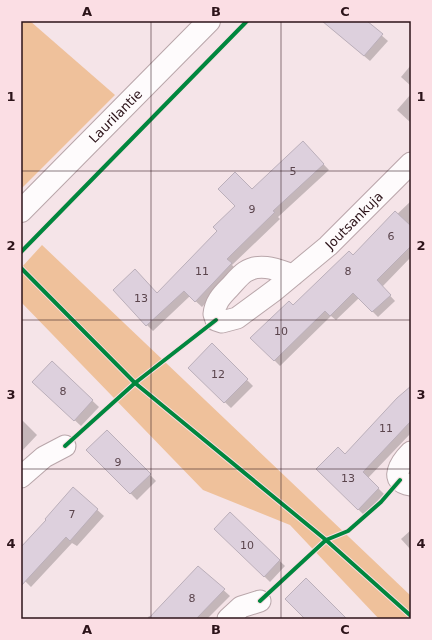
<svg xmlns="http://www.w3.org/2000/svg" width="432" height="640" font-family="'DejaVu Sans',sans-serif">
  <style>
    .green { fill: #efc19b }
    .shadow { fill: #0003 }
    .building { fill: #ddd0dd; stroke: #bbafba }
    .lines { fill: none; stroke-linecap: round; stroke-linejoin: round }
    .minor-casing { stroke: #b9a6aa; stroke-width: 23 }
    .tertiary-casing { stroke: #b9a6aa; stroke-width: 24 }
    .minor { stroke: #fefbfc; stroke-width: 21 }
    .tertiary { stroke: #fefbfc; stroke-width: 22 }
    .cycleway-casing { stroke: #fbdee4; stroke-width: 6 }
    .cycleway { stroke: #00873e; stroke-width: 4 }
    .grid { fill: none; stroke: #2c1319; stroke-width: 1; stroke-opacity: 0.55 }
    .labels { text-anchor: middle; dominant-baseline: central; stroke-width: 3.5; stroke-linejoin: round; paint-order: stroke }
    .number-label { font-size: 11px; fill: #5a444c }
    .street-label { font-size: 13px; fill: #2c1319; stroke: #fbdee4 }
    .neatline { fill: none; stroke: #2c1319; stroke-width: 1.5 }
    .grid-label { font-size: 13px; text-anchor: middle; font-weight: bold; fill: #2c1319 }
  </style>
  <rect width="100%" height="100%" fill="#f5e4e8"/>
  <g class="green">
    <polygon points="21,21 30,21 115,95 21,189"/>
    <polygon points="42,245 411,596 411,619 379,619 290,525 203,490 21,302 21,268"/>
  </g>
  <g class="shadow">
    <polygon points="327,21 365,21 388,41 370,61 331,28"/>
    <polygon points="411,65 411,86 401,77"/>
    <polygon points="411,94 411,123 397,110"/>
    <polygon points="308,148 329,170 278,217 280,219 232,265 237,270 202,307 190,296 153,331 147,325 158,294 218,231 252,190"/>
    <polygon points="411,201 411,257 382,287 395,301 378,317 359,298 336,320 331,316 280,366 252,338 293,306 353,256"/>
    <polygon points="212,345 253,386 231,408 189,368"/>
    <polygon points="52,363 99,407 81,426 40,388"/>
    <polygon points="411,386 411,433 368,478 384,494 364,515 317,469 345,455"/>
    <polygon points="21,419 37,435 21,452"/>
    <polygon points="107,431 156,481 137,500 88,450"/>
    <polygon points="73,488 104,516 77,546 72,543 31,587 21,577 21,548 47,520"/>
    <polygon points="230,514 285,566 270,582 216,529"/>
    <polygon points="411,530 411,550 401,539"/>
    <polygon points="198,567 230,596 207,619 147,619 149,616 151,617"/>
  </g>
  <g class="building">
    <polygon points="322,21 367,21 383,34 364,56"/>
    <polygon points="303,141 324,164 273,211 275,212 227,259 232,263 195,302 184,291 146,326 113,290 135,269 157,293 217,231 213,227 235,206 218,189 235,172 252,189"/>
    <polygon points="395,211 411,226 411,246 377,280 391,295 372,312 353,293 330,316 325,311 274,361 250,338 289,301 293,305 349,251 353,255"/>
    <polygon points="212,343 248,379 224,403 188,368"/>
    <polygon points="52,361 93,400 74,421 32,382"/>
    <polygon points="411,386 411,421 363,472 379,488 358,510 316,469 338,447 345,454 397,398"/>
    <polygon points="107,430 151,474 130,494 86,450"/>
    <polygon points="73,487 98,509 70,541 66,537 21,586 21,547 46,520 45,519"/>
    <polygon points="230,512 280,560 264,577 214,529"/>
    <polygon points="198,566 225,589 196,619 148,619"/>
    <polygon points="306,578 347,619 305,619 285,599"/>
  </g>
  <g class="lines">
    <g class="minor-casing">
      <g id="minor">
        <path id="s1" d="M293 275C278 270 260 262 245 272 239 276 234 283 229 288 221 296 215 303 214 314L216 320 222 322 237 318 275 290 328 246 411 163"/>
        <path d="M411 452C401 462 387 482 411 485"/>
        <polyline points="21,477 44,457 65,446"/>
        <polyline points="228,619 241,607 260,601"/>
      </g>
    </g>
    <g class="tertiary-casing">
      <g id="tertiary">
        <path id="s2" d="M21 211 209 21"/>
      </g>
    </g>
    <use href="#minor" class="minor"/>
    <use href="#tertiary" class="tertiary"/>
    <g class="cycleway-casing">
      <g id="cycleway">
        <polyline points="21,252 247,21"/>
        <polyline points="21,268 135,383 326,540 411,616"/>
        <polyline points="65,446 135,383 216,320"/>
        <polyline points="260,601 326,540 348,531 381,502 400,480"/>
      </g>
    </g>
    <use href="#cycleway" class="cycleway"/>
  </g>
  <path class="grid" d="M151 21V619M281 21V619M21 171H411M21 320H411M21 469H411"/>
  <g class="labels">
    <g class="number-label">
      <text x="293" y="171">5</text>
      <text x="252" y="209">9</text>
      <text x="391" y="236">6</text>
      <text x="202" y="271">11</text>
      <text x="348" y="271">8</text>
      <text x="141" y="298">13</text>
      <text x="281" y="331">10</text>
      <text x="218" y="374">12</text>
      <text x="63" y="391">8</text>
      <text x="386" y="428">11</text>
      <text x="118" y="462">9</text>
      <text x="348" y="478">13</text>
      <text x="72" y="514">7</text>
      <text x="247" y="545">10</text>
      <text x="192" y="598">8</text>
    </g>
    <g class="street-label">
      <text stroke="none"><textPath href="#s2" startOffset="134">Laurilantie</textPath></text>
      <text stroke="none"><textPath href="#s1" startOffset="284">Joutsankuja</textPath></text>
    </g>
  </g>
  <rect width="432" height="640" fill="none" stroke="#fbdee4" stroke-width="44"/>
  <rect x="22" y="22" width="388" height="596" class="neatline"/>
  <g class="grid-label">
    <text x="87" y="16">A</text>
    <text x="216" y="16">B</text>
    <text x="345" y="16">C</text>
    <text x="11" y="101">1</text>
    <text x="421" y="101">1</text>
    <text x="11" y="250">2</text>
    <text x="421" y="250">2</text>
    <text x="11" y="399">3</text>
    <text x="421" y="399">3</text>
    <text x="11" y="548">4</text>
    <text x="421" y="548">4</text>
    <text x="87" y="634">A</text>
    <text x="216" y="634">B</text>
    <text x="345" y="634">C</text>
  </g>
</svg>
